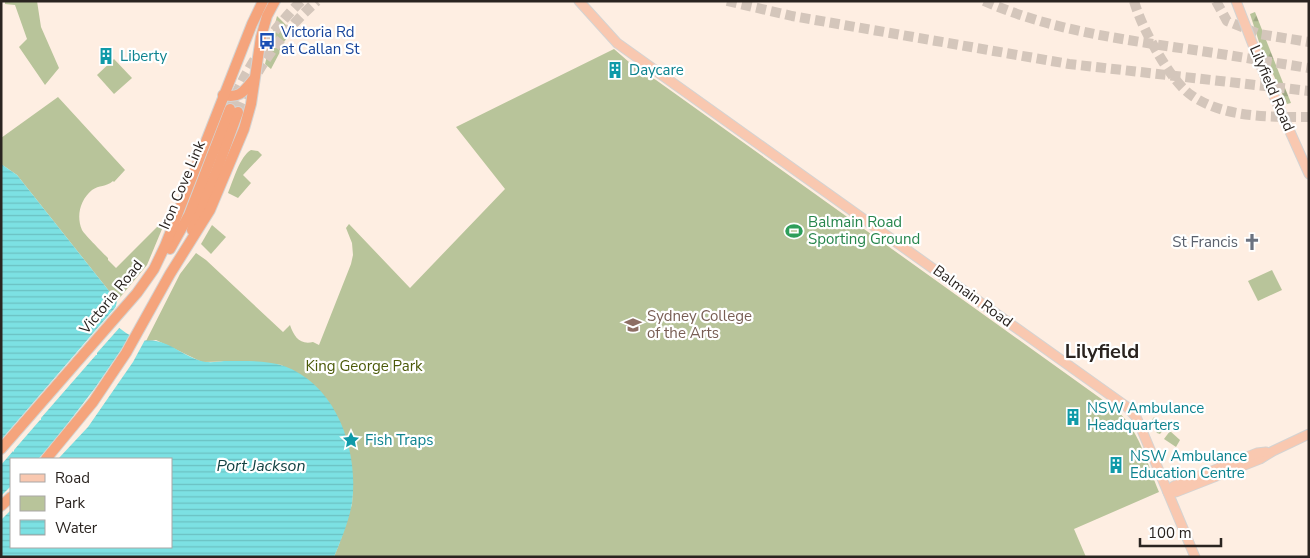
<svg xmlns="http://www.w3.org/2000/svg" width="1310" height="558" font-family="'Nunito Sans',sans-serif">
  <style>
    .grass { fill: url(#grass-dots) }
    .forest { fill: url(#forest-firs) }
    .park { fill: #b8c49a }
    .water { fill: url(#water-rules); fill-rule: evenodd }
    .pier { fill: #feeee2 }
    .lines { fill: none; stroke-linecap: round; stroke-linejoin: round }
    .highway-tunnel { stroke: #d4c6bb; stroke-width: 10; stroke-dasharray: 10 5; stroke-linecap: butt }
    .major-casing { stroke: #d4d3d2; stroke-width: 11 }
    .highway-casing { stroke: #d4d3d2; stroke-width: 12 }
    .major { stroke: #f9c8b0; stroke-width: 9 }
    .highway { stroke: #f5a47c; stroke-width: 10 }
    .labels { text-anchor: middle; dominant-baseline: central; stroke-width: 4.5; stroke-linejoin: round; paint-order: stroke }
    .transit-label { font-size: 15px; fill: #164399; stroke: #fff; text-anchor: start }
    .culture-label { font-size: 15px; fill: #0d838f; stroke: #fff; text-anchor: start }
    .street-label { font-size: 15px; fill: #2a2420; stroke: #fff }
    .leisure-label { font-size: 15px; fill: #27864d; stroke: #fff; text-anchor: start }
    .worship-label { font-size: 15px; fill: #5b616d; stroke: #fff; text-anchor: end }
    .education-label { font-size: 15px; fill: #785e54; stroke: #fff; text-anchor: start }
    .park-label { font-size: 15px; fill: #4b5a09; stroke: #fff }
    .water-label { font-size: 16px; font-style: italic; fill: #134243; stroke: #fff }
    .district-label { font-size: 20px; font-weight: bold; fill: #2a2420; stroke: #fff }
  </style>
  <defs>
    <pattern id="grass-dots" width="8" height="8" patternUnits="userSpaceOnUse" patternTransform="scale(1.25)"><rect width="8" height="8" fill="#b8c49a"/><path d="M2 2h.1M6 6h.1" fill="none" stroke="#9ea884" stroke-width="1.8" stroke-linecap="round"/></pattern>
    <pattern id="forest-firs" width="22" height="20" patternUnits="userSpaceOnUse" patternTransform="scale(1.25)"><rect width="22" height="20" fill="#b8c49a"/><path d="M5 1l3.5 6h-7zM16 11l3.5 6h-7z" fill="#9ea884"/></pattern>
    <pattern id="water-rules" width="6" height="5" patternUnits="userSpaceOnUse" patternTransform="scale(1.25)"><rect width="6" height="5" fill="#7ce1e3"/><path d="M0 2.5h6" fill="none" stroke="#6bc1c2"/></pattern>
  </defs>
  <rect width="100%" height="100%" fill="#feeee2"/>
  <polygon class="grass" points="1154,417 1166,426 1160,434 1157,433 1151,421"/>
  <polygon class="forest" points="1255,12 1291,103 1287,104 1261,48 1250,14"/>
  <g class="park">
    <polygon points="5,1 37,1 41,27 59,68 45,85 19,47 27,39 15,5 5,4"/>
    <polygon points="277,16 293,32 279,47 281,50 271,69 265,64"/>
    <path d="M614 49 637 69 656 80 1114 408C1139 428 1147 463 1159 492L1074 529 1086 557H334L341 539 352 504 353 484 347 438 282 365 245 361 202 362 156 340 146 341 180 274 196 253 206 260 283 332 290 325C294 337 300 345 313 342L319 345 351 264 353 255 352 243 346 228 349 224 410 288 505 189 456 127Z"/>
    <polygon points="114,59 132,78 114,94 97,75"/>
    <path d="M58 97 125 170 114 182 113 181C106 187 99 185 92 190 80 200 76 216 82 230 85 235 103 253 108 258V260L116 268 167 217 147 265 117 301 17 175 1 164V138Z"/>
    <path d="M251 150 258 151 262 155 243 175 251 183 238 198 228 193C233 181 240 156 251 150Z"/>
    <polygon points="212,225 226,237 211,254 201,244"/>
    <polygon points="1272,270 1282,290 1258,301 1248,281"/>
    <polygon points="1170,431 1180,440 1176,447 1164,439"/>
  </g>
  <path class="water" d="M1 164 17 175 117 301 112 323C120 328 131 338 141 340 146 341 152 340 156 341 172 344 186 357 201 361 208 363 217 362 224 361 243 361 266 360 284 366 337 385 359 451 352 503 349 521 341 540 334 557H1ZM11 459H171V547H11Z"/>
  <g class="pier">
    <polygon points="120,302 114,322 121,326 97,353 97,355 96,355 41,418 41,420 40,420 14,450 14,452 13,451 1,465 1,440"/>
    <polygon points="140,338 146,338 133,362 88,427 58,459 38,459 48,449 95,388 128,340"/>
    <polygon points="11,486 11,510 1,520 1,496"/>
  </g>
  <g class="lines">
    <g class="highway-tunnel">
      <polyline points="727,1 792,16 1069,64 1309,91"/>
      <path d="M984 1C1046 28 1107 37 1173 47 1218 53 1263 61 1309 68"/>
      <path d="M1134 1C1139 18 1147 34 1156 50 1164 64 1177 85 1191 95 1223 118 1270 117 1309 117"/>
      <polyline points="1216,1 1227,21 1259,34 1309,42"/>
      <path d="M230 109C245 69 271 31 301 1"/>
      <path d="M238 112C255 70 283 31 317 1"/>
    </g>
    <g class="major-casing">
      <g id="major">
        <polyline points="579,1 617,43 631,53 1127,407 1136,417 1141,428 1195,557"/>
        <polyline points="1236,1 1265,76 1309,174"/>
        <polyline points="1168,492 1176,492 1260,459 1273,451 1309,434"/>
        <polyline points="1168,492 1174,486 1257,453 1266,452"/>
      </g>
    </g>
    <g class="highway-casing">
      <g id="highway">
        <path d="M223 95C240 99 244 91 254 79"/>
        <polyline points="192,230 218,167 238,112"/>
        <polyline points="170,249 189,215 230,109"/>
        <polyline points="1,449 137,293 154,269 165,246 252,24 263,1"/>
        <polyline points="46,459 93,402 126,353 170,274 210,210 244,129 251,104 261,37 267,16 275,1"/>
        <polyline points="1,506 11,497"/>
      </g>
    </g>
    <use href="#major" class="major"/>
    <use href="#highway" class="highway"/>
  </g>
  <defs>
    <g id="bus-bare" transform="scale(1.35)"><path d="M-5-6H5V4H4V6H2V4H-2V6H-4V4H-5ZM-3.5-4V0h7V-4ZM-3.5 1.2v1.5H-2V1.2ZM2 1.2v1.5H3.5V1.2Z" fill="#1a4fb4" stroke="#fff" stroke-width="2.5" paint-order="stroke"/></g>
    <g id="building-bare" transform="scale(1.35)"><path d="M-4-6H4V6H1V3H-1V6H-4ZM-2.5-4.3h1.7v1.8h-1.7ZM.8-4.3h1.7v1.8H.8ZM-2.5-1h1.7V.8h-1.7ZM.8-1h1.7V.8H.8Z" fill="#0f9aa8" stroke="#fff" stroke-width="2.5" paint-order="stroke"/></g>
    <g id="stadium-bare" transform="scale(1.35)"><path d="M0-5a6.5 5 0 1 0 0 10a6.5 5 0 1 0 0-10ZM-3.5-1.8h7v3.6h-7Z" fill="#2e9e5b" stroke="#fff" stroke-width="2.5" paint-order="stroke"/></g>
    <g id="church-bare" transform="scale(1.35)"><path d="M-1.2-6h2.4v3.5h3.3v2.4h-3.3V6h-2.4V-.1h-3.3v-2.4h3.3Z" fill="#6b7280" stroke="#fff" stroke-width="2.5" paint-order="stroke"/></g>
    <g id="university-bare" transform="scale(1.35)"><path d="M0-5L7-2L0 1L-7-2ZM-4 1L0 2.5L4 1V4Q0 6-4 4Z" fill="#8d6e63" stroke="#fff" stroke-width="2.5" paint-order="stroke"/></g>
    <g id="sight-bare" transform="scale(1.35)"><path d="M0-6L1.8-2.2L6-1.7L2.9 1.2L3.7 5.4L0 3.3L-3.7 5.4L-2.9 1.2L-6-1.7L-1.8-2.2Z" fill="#0f9aa8" stroke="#fff" stroke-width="2.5" paint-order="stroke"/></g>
  </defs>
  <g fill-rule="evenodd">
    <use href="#bus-bare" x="267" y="41"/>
    <use href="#building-bare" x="106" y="56"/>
    <use href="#building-bare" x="615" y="70"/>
    <use href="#stadium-bare" x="794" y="231"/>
    <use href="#church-bare" x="1252" y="242"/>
    <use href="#university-bare" x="633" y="325"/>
    <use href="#building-bare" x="1073" y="417"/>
    <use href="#sight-bare" x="351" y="440"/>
    <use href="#building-bare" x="1116" y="465"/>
  </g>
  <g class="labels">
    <g class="transit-label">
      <text x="281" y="32">Victoria Rd<tspan x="281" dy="17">at Callan St</tspan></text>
    </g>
    <g class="culture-label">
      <text x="120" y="56">Liberty</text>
      <text x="629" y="70">Daycare</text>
      <text x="1087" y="408">NSW Ambulance<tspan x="1087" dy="17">Headquarters</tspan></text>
      <text x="365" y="440">Fish Traps</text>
      <text x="1130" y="456">NSW Ambulance<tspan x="1130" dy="17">Education Centre</tspan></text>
    </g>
    <g class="street-label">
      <text transform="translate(1272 88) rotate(67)">Lilyfield Road</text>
      <text transform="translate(182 185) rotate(-67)">Iron Cove Link</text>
      <text transform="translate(973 296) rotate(36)">Balmain Road</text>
      <text transform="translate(111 297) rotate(-51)">Victoria Road</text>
    </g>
    <g class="leisure-label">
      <text x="808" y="222">Balmain Road<tspan x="808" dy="17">Sporting Ground</tspan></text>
    </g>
    <g class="worship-label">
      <text x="1238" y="242">St Francis</text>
    </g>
    <g class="education-label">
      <text x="647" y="316">Sydney College<tspan x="647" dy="17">of the Arts</tspan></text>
    </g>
    <g class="park-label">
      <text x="364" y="366">King George Park</text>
    </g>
    <g class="water-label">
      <text x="261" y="466">Port Jackson</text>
    </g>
    <g class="district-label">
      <text x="1102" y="351">Lilyfield</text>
    </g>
  </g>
  <rect width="1310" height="558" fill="none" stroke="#2a2420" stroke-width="5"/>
  <rect x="10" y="458" width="162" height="90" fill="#ffffff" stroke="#aaa7a6"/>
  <rect x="20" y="474" width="25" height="8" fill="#f9c8b0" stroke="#aaa7a6"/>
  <text x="55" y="483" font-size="15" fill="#2a2420">Road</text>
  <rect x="20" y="496" width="25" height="15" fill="#b8c49a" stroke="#aaa7a6"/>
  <text x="55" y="508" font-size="15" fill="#2a2420">Park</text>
  <rect x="20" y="520" width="25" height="15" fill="url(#water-rules)" stroke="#aaa7a6"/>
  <text x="55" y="533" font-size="15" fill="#2a2420">Water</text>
  <path d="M1140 538v8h81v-8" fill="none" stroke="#2a2420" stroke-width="2.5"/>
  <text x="1148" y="538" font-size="15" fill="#2a2420" stroke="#ffffff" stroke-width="4" paint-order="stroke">100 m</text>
</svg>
